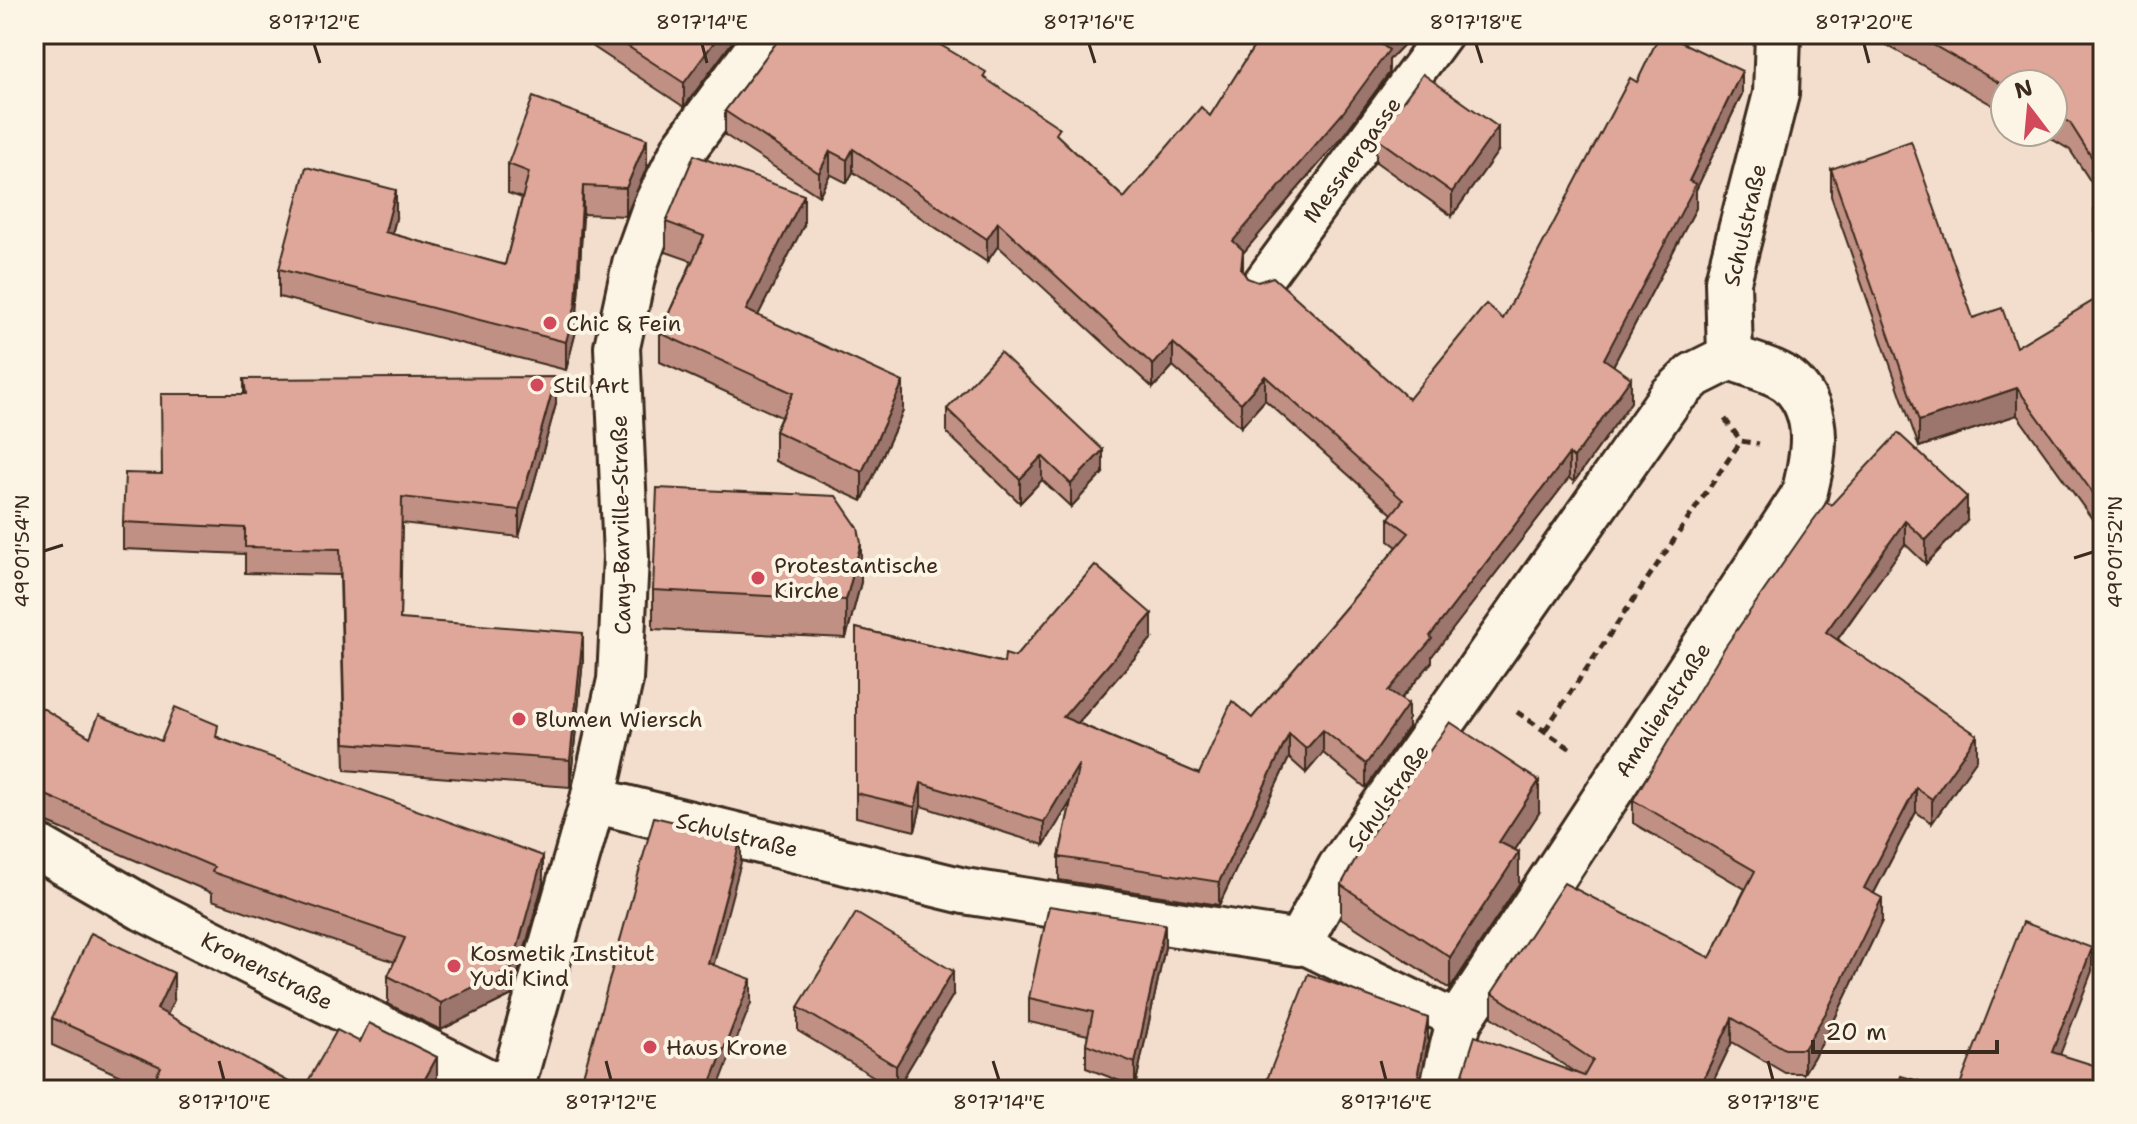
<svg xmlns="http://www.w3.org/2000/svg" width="2137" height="1124" font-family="'Shantell Sans',sans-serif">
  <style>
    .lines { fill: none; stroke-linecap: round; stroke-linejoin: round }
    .lane-casing { stroke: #3b2a1e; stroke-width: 42 }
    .street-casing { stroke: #3b2a1e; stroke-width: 50 }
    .path { stroke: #3b2a1e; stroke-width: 5; stroke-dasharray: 8 6; stroke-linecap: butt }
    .lane { stroke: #fcf5e5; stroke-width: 36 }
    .street { stroke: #fcf5e5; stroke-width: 44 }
    .wall { fill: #c09084; stroke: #3b2a1e; stroke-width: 2 }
    .shaded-wall { fill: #9c756c; stroke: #3b2a1e; stroke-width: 2 }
    .building { fill: #dfa79a; stroke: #3b2a1e; stroke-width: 2 }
    .ticks { fill: none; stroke: #3b2a1e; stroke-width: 3 }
    .poi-dot { fill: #d1495b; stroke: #fcf5e5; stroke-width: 3 }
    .labels { text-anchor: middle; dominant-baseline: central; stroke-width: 8; stroke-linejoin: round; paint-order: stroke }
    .street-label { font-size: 22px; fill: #3b2a1e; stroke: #fcf5e5 }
    .poi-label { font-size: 22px; fill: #3b2a1e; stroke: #fcf5e5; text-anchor: start }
    .neatline { fill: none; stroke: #3b2a1e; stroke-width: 3 }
    .ticks-label { font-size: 20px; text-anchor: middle; fill: #3b2a1e }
  </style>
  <rect width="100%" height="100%" fill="#f3dece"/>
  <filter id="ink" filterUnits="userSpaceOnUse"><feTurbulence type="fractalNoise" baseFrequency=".0125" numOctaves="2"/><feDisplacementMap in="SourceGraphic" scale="16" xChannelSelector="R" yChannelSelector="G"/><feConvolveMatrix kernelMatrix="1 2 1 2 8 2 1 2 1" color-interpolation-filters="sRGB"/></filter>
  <g filter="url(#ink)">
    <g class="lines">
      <g class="lane-casing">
        <g id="lane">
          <polyline points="1260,285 1444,34"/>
          <polyline points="1299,943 1459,1021"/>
        </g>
      </g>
      <g class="street-casing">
        <g id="street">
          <polyline points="593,800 964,891 1299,943 1340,868 1671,397 1694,375 1730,357 1728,281 1776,94 1778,34"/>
          <polyline points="34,845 143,908 504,1090"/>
          <polyline points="511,1090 593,800 620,680 626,557 617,347 635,264 656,205 685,147 769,34"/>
          <path d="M1442 1090 1459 1021 1804 495C1813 458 1823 415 1792 384 1779 371 1747 364 1730 357"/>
        </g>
      </g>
      <g class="path">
        <polyline points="1725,419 1741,441 1759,444"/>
        <polyline points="1517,712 1571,749"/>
        <polyline points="1545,730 1741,441"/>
      </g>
      <use href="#lane" class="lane"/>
      <use href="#street" class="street"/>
    </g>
    <g class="wall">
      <polygon points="574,34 738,34 684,107"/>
      <polygon points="783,34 947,34 939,44 1060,138 1124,198 1210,116 1262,34 1414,34 1389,60 1389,73 1342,137 1243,253 1243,272 1247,278 1409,399 1503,319 1637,82 1742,94 1696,190 1696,208 1613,366 1631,402 1574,482 1569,478 1432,656 1432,662 1401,699 1408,727 1366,788 1323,753 1306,773 1289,758 1219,905 1059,880 1059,857 1071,801 1044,845 921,806 915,831 856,817 856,628 1004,663 1015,657 1152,638 1078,723 1199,774 1252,718 1397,547 1389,541 1389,518 1392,514 1265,400 1241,427 1173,366 1153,388 998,246 987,262 853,172 847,183 830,174 819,196 725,135 725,111"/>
      <polygon points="1867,34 2103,34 2103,246 2094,231 2094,204 2102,199 2070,150 2040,132 2053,132 2053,84 2005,84 2005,112"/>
      <polygon points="1376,138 1498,151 1452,216 1376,162"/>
      <polygon points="508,164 647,167 626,216 583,214 576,331 566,370 279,297 279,269 396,218 392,234 505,265 522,198 508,193"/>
      <polygon points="1831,169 1973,318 2016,347 2103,295 2103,534 2017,415 1919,447 1831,196"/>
      <polygon points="666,222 804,225 758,315 903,411 862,501 775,461 775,431 781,417 660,362 660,333 692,261 666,252"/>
      <polygon points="244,379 556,404 519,537 402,523 400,619 583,660 570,787 345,770 340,575 245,573 245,554 123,549 123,522 244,394"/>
      <polygon points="947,409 1103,473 1071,507 1042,480 1020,503 947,433"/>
      <polygon points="1831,505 1967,521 1926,564 1905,544 1838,639 1977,759 1932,823 1916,812 1874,893 1882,921 1827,1035 1804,1073 1785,1073 1732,1042 1709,1090 1449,1090 1576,1073 1492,1017 1492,993 1710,958 1745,889 1633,823 1633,800"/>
      <polygon points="861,582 846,638 653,629 653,590"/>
      <polygon points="34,703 90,737 161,741 218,737 543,883 512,995 441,1030 388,1004 388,976 395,962 212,900 212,893 34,817"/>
      <polygon points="1539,813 1515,850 1519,884 1450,989 1341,918 1341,885"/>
      <polygon points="1165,947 1135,1087 1086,1068 1086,1044 1088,1035 1029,1022 1029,998"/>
      <polygon points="953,995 896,1090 798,1031 798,1007"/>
      <polygon points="174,1000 167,1015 303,1090 149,1089 52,1045 52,1018"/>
    </g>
    <g class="shaded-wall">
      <polygon points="720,34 738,34 684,107 684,83"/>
      <polygon points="929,34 947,34 927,60 927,37"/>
      <polygon points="1391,34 1414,34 1389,60 1389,73 1342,137 1243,253 1243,273 1241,293 1233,241 1381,44"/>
      <polygon points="1742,71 1742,94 1696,190 1696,208 1604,383 1604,359"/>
      <polygon points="1498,127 1498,151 1452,216 1452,192"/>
      <polygon points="647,139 647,167 626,216 626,188"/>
      <polygon points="853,149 853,172 847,183 847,160"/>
      <polygon points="830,151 830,174 819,196 819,173"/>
      <polygon points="583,186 583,214 576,331 566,370 566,342"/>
      <polygon points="396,190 396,218 385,261 385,232"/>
      <polygon points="804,195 804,225 746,339 746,310"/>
      <polygon points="998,222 998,246 987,262 987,239"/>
      <polygon points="1173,343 1173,366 1153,388 1153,365"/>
      <polygon points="1265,376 1265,400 1241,427 1241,403"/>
      <polygon points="556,377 556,404 519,537 519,510"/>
      <polygon points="1631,378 1631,402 1574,482 1574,458"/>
      <polygon points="903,382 903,411 862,501 862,472"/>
      <polygon points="2017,388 2017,415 1919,447 1919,421"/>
      <polygon points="1103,450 1103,473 1071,507 1071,484"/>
      <polygon points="1569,454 1569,478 1432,656 1432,662 1388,714 1388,691"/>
      <polygon points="1042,456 1042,480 1020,503 1020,479"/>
      <polygon points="1967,497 1967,521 1926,564 1926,540"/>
      <polygon points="1905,521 1905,544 1826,655 1826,632"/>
      <polygon points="861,543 861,582 846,638 846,600"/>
      <polygon points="1152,614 1152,638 1063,740 1063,717"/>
      <polygon points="583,633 583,660 570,787 570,760"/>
      <polygon points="1408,704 1408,727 1366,788 1366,764"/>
      <polygon points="1323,730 1323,753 1306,773 1306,749"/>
      <polygon points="1289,734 1289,758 1219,905 1219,882"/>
      <polygon points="1977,735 1977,759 1932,823 1932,799"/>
      <polygon points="1079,764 1079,788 1044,845 1044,822"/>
      <polygon points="1539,781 1539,813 1499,874 1499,842"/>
      <polygon points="921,783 921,806 915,831 915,807"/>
      <polygon points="1916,788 1916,812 1864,912 1864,888"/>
      <polygon points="741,838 741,862 708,986 708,963"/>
      <polygon points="1519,852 1519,884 1450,989 1450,957"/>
      <polygon points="543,856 543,883 512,995 441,1030 441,1003"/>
      <polygon points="1882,898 1882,921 1827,1035 1804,1073 1804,1049"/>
      <polygon points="1165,924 1165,947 1135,1087 1135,1063"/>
      <polygon points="2092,948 2092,971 2052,1076 2052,1052"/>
      <polygon points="953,971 953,995 896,1090 896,1066"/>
      <polygon points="174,973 174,1000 157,1036 157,1009"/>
      <polygon points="751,979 751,1003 717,1090 708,1090"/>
      <polygon points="1428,1018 1428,1042 1419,1090 1418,1072"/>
      <polygon points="1732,1018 1732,1042 1709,1090 1698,1090"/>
      <polygon points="437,1057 437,1084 433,1090 421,1090 421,1086"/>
    </g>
    <g class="building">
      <polygon points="609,34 720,34 684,83"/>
      <polygon points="783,34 929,34 927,37 986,72 983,77 1060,128 1056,134 1124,198 1201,107 1210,116 1262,34 1391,34 1381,44 1389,50 1342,114 1233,241 1243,250 1241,269 1247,278 1258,282 1273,277 1409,399 1486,304 1503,319 1630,78 1637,82 1660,34 1664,34 1742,71 1689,181 1696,184 1604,359 1631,378 1574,458 1569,454 1430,636 1432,639 1388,691 1408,704 1366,764 1323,730 1306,749 1289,734 1219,882 1059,857 1079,764 1044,822 921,783 915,807 856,793 856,628 1004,663 1005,654 1015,657 1095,565 1152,614 1063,717 1199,774 1232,701 1252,718 1409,533 1389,518 1403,500 1265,376 1241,403 1173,343 1153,365 998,222 987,239 853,149 847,160 830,151 819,173 725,111"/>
      <polygon points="1914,34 2103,34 2103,175 2070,123 2053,113 2053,84 2005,84 2005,86"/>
      <polygon points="1423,74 1498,127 1452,192 1376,138"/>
      <polygon points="533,97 647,139 626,188 583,186 576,303 566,342 279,269 306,167 396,190 385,232 505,265 529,172 508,164"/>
      <polygon points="1911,141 1973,318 2002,308 2016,347 2103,295 2103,507 2017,388 1919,421 1831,169"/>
      <polygon points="694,155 804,195 746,310 903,382 862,472 775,431 793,393 660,333 704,236 666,222"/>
      <polygon points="2103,199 2103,219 2094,204"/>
      <polygon points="1000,352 1103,450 1071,484 1042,456 1020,479 947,409"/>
      <polygon points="556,377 519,510 402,497 400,619 583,633 570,760 345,743 340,549 245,547 245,528 123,522 125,473 162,474 161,394 246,394 244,379"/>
      <polygon points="1898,433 1967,497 1926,540 1905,521 1826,632 1977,735 1932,799 1916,788 1864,888 1882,898 1827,1011 1804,1049 1785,1049 1732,1018 1698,1090 1449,1090 1460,1083 1475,1036 1584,1076 1593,1060 1492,993 1564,883 1710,958 1755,871 1633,800 1725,647 1809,526 1827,502 1831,505"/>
      <polygon points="657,488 836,496 858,528 861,543 846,600 653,590"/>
      <polygon points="34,703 90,737 99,715 161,741 175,707 218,725 216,737 543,856 512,968 441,1003 388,976 405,938 212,872 214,867 34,790"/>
      <polygon points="1450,722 1539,781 1499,842 1519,852 1450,957 1341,885 1361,849"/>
      <polygon points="654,817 741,838 708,963 751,979 708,1090 579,1090"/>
      <polygon points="1049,906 1165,924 1135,1063 1086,1044 1093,1012 1029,998"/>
      <polygon points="856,913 953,971 896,1066 798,1007"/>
      <polygon points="2023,922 2092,948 2052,1052 2103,1068 2103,1090 1958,1090"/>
      <polygon points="91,933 174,973 157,1009 303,1090 149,1090 161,1067 52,1018"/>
      <polygon points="1308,974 1428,1018 1418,1072 1424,1084 1435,1090 1263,1090"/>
      <polygon points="369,1023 437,1057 421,1086 426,1090 303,1090 337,1030 360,1042"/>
      <polygon points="1901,1076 1950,1090 1897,1090"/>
      <polygon points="542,1085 571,1090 540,1090"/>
    </g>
  </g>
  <path class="ticks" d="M314 44 320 63M702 44 707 63M1089 44 1095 63M1476 44 1482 63M1864 44 1869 63M44 551 63 545M2074 558 2093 552M219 1061 224 1080M606 1061 611 1080M993 1061 999 1080M1381 1061 1386 1080M1768 1061 1773 1080"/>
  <g class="poi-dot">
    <circle cx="550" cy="323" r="8"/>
    <circle cx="537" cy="385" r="8"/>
    <circle cx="758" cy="578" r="8"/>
    <circle cx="519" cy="719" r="8"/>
    <circle cx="454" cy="966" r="8"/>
    <circle cx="650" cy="1047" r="8"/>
  </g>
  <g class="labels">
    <g class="street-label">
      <text transform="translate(1352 160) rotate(-54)">Messnergasse</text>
      <text transform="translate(1745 225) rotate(-77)">Schulstraße</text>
      <text transform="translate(621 525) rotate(-91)">Cany-Barville-Straße</text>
      <text transform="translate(1663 710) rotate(-57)">Amalienstraße</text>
      <text transform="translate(1388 798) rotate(-55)">Schulstraße</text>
      <text transform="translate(737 835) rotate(14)">Schulstraße</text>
      <text transform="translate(267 971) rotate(27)">Kronenstraße</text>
    </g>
    <g class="poi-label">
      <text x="566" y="323">Chic &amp; Fein</text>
      <text x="553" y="385">Stil Art</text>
      <text x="774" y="565">Protestantische<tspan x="774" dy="25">Kirche</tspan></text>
      <text x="535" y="719">Blumen Wiersch</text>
      <text x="470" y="953">Kosmetik Institut<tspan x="470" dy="25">Yudi Kind</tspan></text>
      <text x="666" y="1047">Haus Krone</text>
    </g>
  </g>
  <rect width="2137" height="1124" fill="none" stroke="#fcf5e5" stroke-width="88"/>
  <g transform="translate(2029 108) rotate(344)"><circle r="38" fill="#fcf5e5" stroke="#afa495" stroke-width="2"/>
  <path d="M0-6L14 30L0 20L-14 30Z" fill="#d1495b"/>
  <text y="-12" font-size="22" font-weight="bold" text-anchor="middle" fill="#3b2a1e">N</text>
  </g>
  <path d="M1813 1040v12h184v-12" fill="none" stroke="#3b2a1e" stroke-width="4"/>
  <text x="1825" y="1040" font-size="24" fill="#3b2a1e" stroke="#fcf5e5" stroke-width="6" paint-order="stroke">20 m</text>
  <rect x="44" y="44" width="2049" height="1036" class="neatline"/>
  <g class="ticks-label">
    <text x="314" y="29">8°17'12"E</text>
    <text x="702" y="29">8°17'14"E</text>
    <text x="1089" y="29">8°17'16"E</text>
    <text x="1476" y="29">8°17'18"E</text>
    <text x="1864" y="29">8°17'20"E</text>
    <text transform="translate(22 551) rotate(-90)" y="7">49°01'54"N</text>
    <text transform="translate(2115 552) rotate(-90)" y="7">49°01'52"N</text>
    <text x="224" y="1109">8°17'10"E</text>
    <text x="611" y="1109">8°17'12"E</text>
    <text x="999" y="1109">8°17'14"E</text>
    <text x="1386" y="1109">8°17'16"E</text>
    <text x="1773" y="1109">8°17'18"E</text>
  </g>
</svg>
